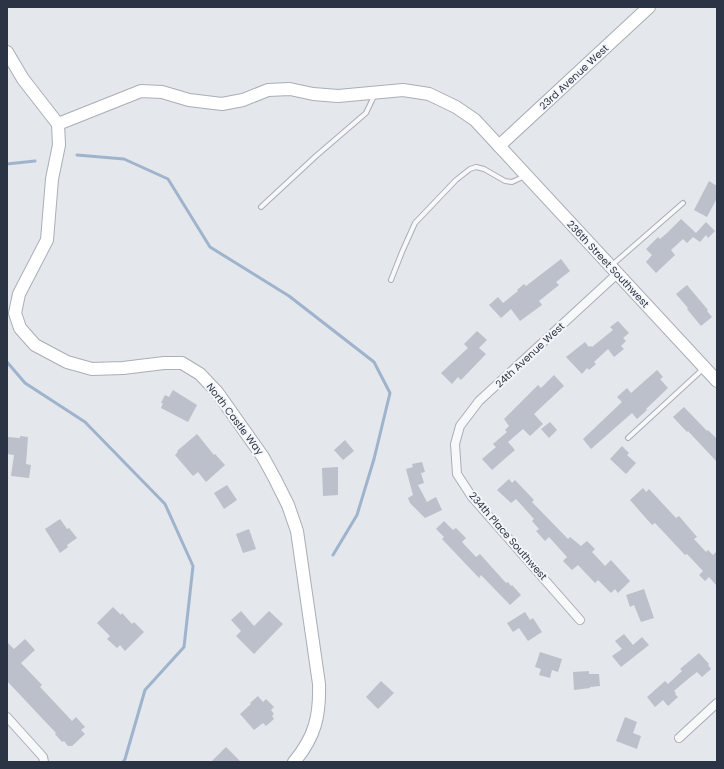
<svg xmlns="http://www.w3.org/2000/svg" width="724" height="769" font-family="Poppins,sans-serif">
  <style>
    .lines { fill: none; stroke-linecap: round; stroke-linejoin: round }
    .stream { stroke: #9fb4cc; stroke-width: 3 }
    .building { fill: #bbc0ca }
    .lane-casing { stroke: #a9aeb7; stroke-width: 6 }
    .street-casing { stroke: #a9aeb7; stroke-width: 10 }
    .secondary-casing { stroke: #a9aeb7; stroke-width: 14 }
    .lane { stroke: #f7f8fa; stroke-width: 4 }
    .street { stroke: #f7f8fa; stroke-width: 8 }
    .secondary { stroke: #fff; stroke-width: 12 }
    .labels { text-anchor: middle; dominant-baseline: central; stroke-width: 4; stroke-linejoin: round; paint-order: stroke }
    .street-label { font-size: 10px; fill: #2b3445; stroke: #f4f6f9 }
  </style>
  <rect width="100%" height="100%" fill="#e4e7ec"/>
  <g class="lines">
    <g class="stream">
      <polyline points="77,155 124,159 168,179 210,247 289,296 374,362 390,393 374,459 357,515 333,555"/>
      <polyline points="7,164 35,161"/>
      <polyline points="7,362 25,383 85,422 165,504 193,566 184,647 145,690 125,759 123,762"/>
    </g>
  </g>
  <g class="building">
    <polygon points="709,181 717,186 717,198 707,217 694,210"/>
    <polygon points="681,219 696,233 706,222 715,231 708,238 706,235 700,242 693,237 687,243 683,239 671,250 675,255 656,273 646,262 652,255 646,249 658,237 660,239 667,233"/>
    <polygon points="561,259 570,271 556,282 559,285 539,301 542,305 520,321 511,309 501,318 489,305 498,297 503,303 518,291 517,290 524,284 526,286"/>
    <polygon points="687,285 708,310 707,311 712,317 701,326 687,309 688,308 676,294"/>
    <polygon points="618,321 629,333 623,338 626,341 621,346 624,349 614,357 608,349 594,362 596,364 589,370 587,368 582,374 566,357 585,342 589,347 591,346 592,347 613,330 610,327"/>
    <polygon points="477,331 487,340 479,348 486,354 461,380 458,377 452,384 441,373 468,348 464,344"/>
    <polygon points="657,370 663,377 660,379 668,388 646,409 647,410 637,419 632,413 591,449 583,439 622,402 617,397 627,388 631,393"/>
    <polygon points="554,375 564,386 534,414 543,424 530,436 523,429 508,442 515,450 492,470 482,459 496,447 493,444 507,432 505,430 509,426 504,419 538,385 541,388"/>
    <polygon points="173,390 197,405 188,422 161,408 163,403 161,403 165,395 169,397"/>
    <polygon points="684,407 707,431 708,430 717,439 717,462 688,431 687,432 673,417"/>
    <polygon points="550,422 557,430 549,438 541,429"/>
    <polygon points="197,434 214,455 215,454 225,465 206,482 198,472 193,476 175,455 178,452 177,451"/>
    <polygon points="20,436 28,437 26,464 31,465 29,478 11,476 14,455 7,454 7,437 20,438"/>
    <polygon points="345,440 354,451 343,460 334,450"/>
    <polygon points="622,446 629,453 627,455 636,463 626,474 610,459"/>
    <polygon points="422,462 425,472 421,473 424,483 418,485 427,502 436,497 442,510 425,518 410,503 408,498 413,495 406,469 413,467 412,464"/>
    <polygon points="338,467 338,495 323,496 322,468"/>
    <polygon points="509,479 512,483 515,480 534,500 532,502 568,539 570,537 581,546 587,541 595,549 592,552 605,566 611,560 630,581 618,593 615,589 611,593 598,580 595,583 578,565 572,570 563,561 567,557 549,537 545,541 536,531 539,529 532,521 534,519 516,499 511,503 497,490"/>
    <polygon points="227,485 237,500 224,509 214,493"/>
    <polygon points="643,488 646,492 649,489 676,518 679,516 697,537 694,539 706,552 708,550 713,555 717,551 717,586 709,577 705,581 699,575 703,571 687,554 685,555 655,523 652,525 630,500"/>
    <polygon points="60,519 67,529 69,528 77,538 67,545 68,547 60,553 45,529"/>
    <polygon points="444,521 453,530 456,528 466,538 462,542 476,557 480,554 506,583 508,582 511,586 512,585 521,595 510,605 481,575 479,578 442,539 444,537 436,529"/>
    <polygon points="249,529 256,549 243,553 236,534"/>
    <polygon points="644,589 654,618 641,622 634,605 630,607 626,595"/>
    <polygon points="113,607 121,615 122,613 132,624 134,622 144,632 125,651 120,645 117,648 107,639 110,636 97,623"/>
    <polygon points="241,611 254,626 269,611 283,624 254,654 236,636 241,631 231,620"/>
    <polygon points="525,612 530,620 533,618 542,632 528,641 519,628 513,632 507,623"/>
    <polygon points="624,634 633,645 642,637 649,645 621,667 612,656 622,649 615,641"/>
    <polygon points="25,639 35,650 21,663 42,685 40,687 43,690 72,721 76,717 85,727 81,730 85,734 72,746 68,746 64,741 62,742 55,734 56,733 7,681 7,642 14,649"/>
    <polygon points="540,652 562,659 558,672 552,670 550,678 539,675 541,669 535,667"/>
    <polygon points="699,653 709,664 708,665 711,669 702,677 697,672 688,679 674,691 676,693 675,694 678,697 668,706 663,700 655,707 647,697 665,681 668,684 682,671 680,669"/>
    <polygon points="589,671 589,674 599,674 600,686 590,687 590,688 574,690 573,672"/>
    <polygon points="381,681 394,693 378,709 366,697"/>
    <polygon points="258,696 263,702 266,699 274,707 271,710 274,714 272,716 274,719 266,726 263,723 254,730 240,714 251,704 250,703"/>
    <polygon points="625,717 637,722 633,733 641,736 637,749 616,741"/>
    <polygon points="226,747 241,762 211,762"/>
  </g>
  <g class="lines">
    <g class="lane-casing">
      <g id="lane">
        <polyline points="261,207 316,156 366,113 375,94"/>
        <polyline points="612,265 683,203"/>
        <polyline points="391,280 402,252 415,223 456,180 470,169 476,167 484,169 505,181 512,182 525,176"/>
        <polyline points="628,438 703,369"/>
      </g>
    </g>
    <g class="street-casing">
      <g id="street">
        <polyline points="580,620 472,497 457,474 455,444 460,426 479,401 617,274"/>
        <polyline points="7,717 43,757 44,762"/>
        <polyline points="679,738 717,703"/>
      </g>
    </g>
    <g class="secondary-casing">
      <g id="secondary">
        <polyline points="7,52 23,79 58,124"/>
        <path d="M58 124 59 145 52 179 47 240 19 294 15 313 20 328 35 345 67 362 92 369 123 368 164 363H182L200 374 217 392 263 457 275 479 288 505 297 531 319 684C320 716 315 737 294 762"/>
        <polyline points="58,124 141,91 162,92 189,100 222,104 243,100 268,90 290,89 313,94 338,96 403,90 429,94 456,107 475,120 717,381"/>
        <polyline points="499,146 649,7"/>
      </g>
    </g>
    <use href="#lane" class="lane"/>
    <use href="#street" class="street"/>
    <use href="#secondary" class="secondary"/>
  </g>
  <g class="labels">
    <g class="street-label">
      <text transform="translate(574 77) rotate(-43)">23rd Avenue West</text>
      <text transform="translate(608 264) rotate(47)">236th Street Southwest</text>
      <text transform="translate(530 355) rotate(-43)">24th Avenue West</text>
      <text transform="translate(235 419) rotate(53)">North Castle Way</text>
      <text transform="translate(508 536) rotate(49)">234th Place Southwest</text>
    </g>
  </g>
  <rect width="724" height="769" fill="none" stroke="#2b3445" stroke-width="16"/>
</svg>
